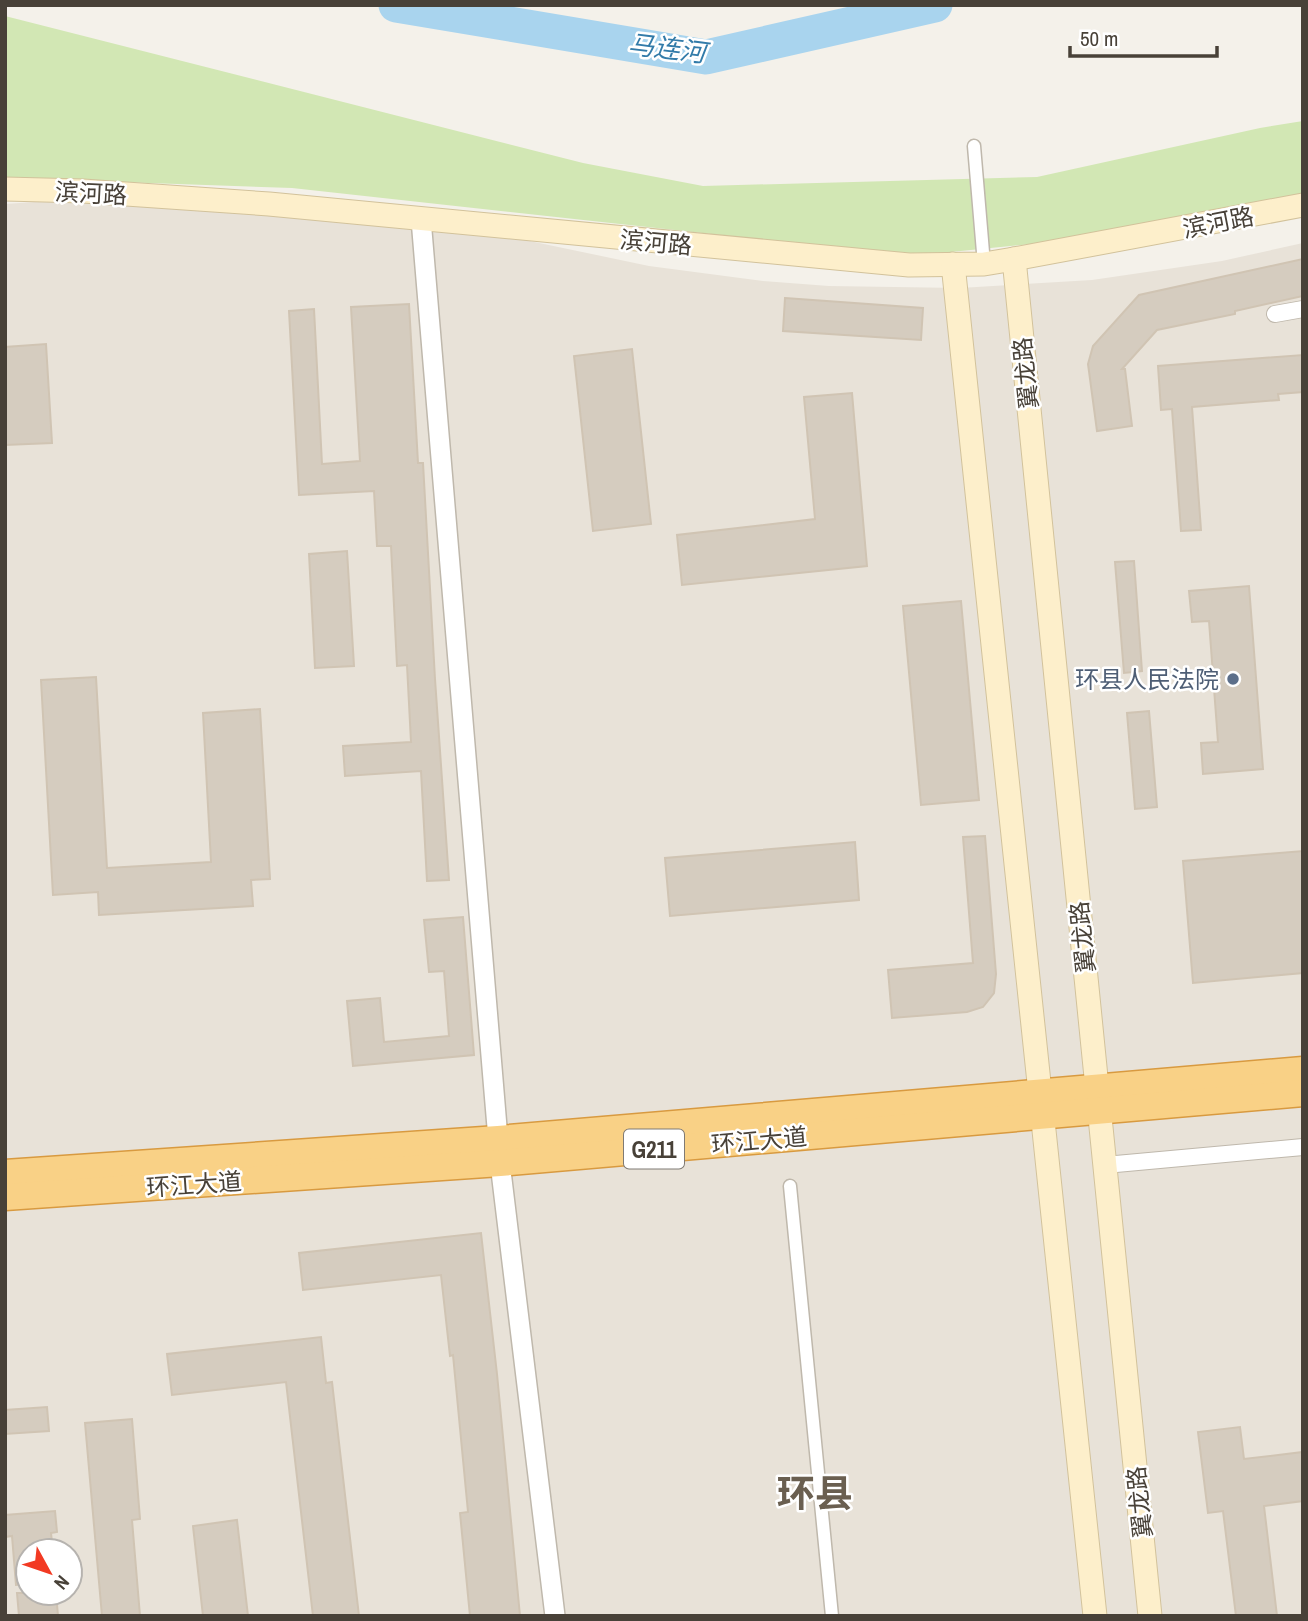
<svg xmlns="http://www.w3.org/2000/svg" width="1308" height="1621" font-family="'Archivo Narrow','Noto Sans SC',sans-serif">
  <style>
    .residential { fill: #e8e2d8; fill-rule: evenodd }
    .green { fill: #d2e7b4 }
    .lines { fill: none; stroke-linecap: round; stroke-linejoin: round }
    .river { stroke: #a9d4ee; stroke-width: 35 }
    .building { fill: #d5ccbf; stroke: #d0c4b3; stroke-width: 2 }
    .pedestrian-casing { stroke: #bfb8ac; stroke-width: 15 }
    .minor-casing { stroke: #bfb8ac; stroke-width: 18 }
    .tertiary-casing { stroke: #bfb8ac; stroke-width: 22 }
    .secondary-casing { stroke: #d2c29b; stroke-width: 25 }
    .trunk-casing { stroke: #d89a40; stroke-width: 29 }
    .pedestrian { stroke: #fff; stroke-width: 12 }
    .minor { stroke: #fff; stroke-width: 16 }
    .tertiary { stroke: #fff; stroke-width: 19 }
    .secondary { stroke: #fdefcb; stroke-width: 23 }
    .trunk { stroke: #f9d186; stroke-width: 26 }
    .service-dot { fill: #5c6f8a; stroke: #fff; stroke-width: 2.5 }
    .labels { text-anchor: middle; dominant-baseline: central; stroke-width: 5; stroke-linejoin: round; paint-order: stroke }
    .shield { fill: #fff; stroke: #7f7a74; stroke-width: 2 }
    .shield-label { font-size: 23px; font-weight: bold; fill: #484138 }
    .street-label { font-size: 24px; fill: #484138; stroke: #fff }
    .service-label { font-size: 24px; fill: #4e5e75; stroke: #fff; text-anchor: end }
    .water-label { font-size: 26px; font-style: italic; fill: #327ba9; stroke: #fff }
    .town-label { font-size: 38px; font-weight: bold; fill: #6a5f50; stroke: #fff }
  </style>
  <rect width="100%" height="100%" fill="#f4f1ea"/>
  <path class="residential" d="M93 198 487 232 649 266 763 281 829 286 960 288 1092 280 1222 261 1303 243V1616H5V204ZM28 1551H70V1593H28Z"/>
  <polygon class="green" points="5,16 583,163 703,186 1037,177 1260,128 1303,121 1303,193 1092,238 911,256 292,188 5,178"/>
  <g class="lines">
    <polyline class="river" points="396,5 706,57 935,5"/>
  </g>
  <g class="building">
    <polygon points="1303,259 1303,296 1235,311 1235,314 1157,330 1122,369 1125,369 1132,426 1097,431 1088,364 1093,346 1139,295"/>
    <polygon points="785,298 923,308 921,340 783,331"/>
    <polygon points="409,304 418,463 423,463 435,679 449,880 427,881 421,771 345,776 343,746 411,742 407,665 397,666 391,546 377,546 374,491 299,495 289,311 314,309 322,464 360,461 351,307"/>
    <polygon points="46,344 52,443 5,445 5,347"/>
    <polygon points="632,349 651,524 593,531 574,356"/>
    <polygon points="1303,355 1303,392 1278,394 1279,400 1192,407 1201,530 1181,531 1172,409 1161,410 1158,366"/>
    <polygon points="852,393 867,566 682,585 677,535 815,519 804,397"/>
    <polygon points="347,551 354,666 315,668 309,554"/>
    <polygon points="1134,561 1142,671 1124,673 1115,562"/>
    <polygon points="1249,586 1263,769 1203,774 1201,743 1218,742 1209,621 1192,622 1189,591"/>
    <polygon points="961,601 979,800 921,805 903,606"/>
    <polygon points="96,677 107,868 211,862 203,713 260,709 270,879 251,880 253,906 99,915 98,892 53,895 41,680"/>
    <polygon points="1149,711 1157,807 1135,809 1127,713"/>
    <polygon points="985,836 996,974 994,993 983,1007 967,1012 892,1018 888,970 973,963 963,837"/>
    <polygon points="855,842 859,900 670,916 665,858"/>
    <polygon points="1303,851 1303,973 1193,983 1183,861"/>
    <polygon points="463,917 474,1055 353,1066 347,1001 380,998 384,1042 449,1036 444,971 429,972 424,920"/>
    <polygon points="481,1233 497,1374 520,1616 470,1616 460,1513 468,1512 453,1355 450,1356 441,1275 303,1290 299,1253"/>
    <polygon points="321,1337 326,1383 332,1382 359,1616 313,1616 286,1382 172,1395 167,1354"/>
    <polygon points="47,1407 49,1431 5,1434 5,1410"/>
    <polygon points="132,1419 140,1519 132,1520 140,1616 102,1616 85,1423"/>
    <polygon points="1240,1427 1244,1459 1303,1452 1303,1501 1264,1506 1277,1616 1236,1616 1223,1511 1208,1513 1198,1432"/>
    <polygon points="55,1511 57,1532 51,1533 53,1551 28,1551 28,1584 16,1585 12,1536 5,1537 5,1515"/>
    <polygon points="237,1520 248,1616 203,1616 193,1526"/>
    <polygon points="17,1593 56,1593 58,1616 19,1616"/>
  </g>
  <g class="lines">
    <g class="pedestrian-casing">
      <g id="pedestrian">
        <polyline points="974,146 984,264"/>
        <polyline points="790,1186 832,1616"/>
      </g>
    </g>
    <g class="minor-casing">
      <g id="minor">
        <polyline points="1275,314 1303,309"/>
        <polyline points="1105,1165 1303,1147"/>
      </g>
    </g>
    <g class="tertiary-casing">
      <polyline id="tertiary" points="421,219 500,1163 555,1616"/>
    </g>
    <g class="secondary-casing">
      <g id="secondary">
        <polyline points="5,189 83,191 269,204 909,265 984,264 1014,259 1303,205"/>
        <polyline points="1014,259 1150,1616"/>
        <polyline points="953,264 1095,1616"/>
      </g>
    </g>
    <g class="trunk-casing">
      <g id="trunk">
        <polyline points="5,1173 498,1139 1303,1070"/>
        <polyline points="5,1197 500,1163 1303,1093"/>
      </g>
    </g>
    <use href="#pedestrian" class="pedestrian"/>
    <use href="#minor" class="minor"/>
    <use href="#tertiary" class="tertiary"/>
    <use href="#secondary" class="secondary"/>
    <use href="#trunk" class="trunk"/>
  </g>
  <circle class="service-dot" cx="1233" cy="679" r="7"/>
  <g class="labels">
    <rect class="shield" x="624" y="1129.5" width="60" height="39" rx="5"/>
    <g class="shield-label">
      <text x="654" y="1149">G211</text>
    </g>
    <g class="street-label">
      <text transform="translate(91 193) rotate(3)">滨河路</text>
      <text transform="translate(1218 222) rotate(-11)">滨河路</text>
      <text transform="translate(656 242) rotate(5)">滨河路</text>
      <text transform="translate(1025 373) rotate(-96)">翼龙路</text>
      <text transform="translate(1082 937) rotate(-96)">翼龙路</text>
      <text transform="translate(759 1140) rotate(-5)">环江大道</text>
      <text transform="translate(194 1184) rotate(-4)">环江大道</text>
      <text transform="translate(1139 1502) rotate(-96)">翼龙路</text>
    </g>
    <g class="service-label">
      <text x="1219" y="679">环县人民法院</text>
    </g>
    <g class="water-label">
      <text transform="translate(667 48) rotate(7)">马连河</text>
    </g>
    <g class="town-label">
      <text x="815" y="1493">环县</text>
    </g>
  </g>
  <rect width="1308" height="1621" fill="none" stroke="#484138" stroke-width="14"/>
  <g transform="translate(49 1572) rotate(130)"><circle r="33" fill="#ffffff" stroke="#b6b3af" stroke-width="2"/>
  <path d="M0-5L12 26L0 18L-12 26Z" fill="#f23a23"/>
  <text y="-10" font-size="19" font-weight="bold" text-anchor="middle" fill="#484138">N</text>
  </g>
  <path d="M1070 46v10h147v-10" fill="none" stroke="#484138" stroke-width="3.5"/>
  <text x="1080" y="46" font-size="21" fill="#484138" stroke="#ffffff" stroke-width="5" paint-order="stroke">50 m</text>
</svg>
